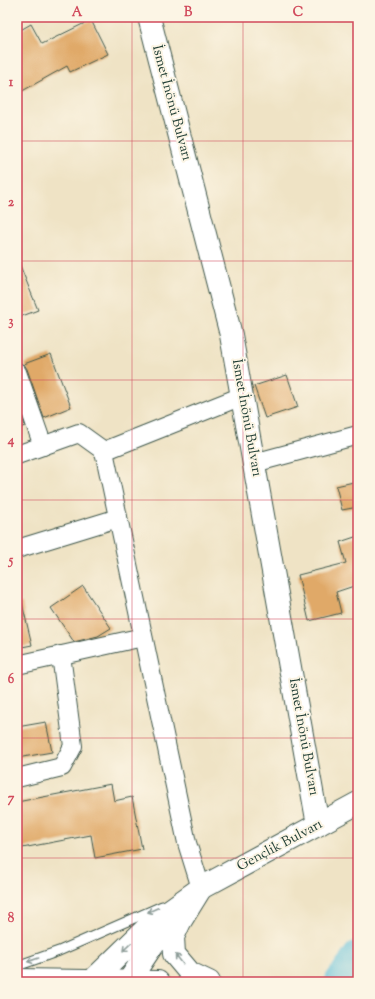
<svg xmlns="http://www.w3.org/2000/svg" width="375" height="999" font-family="'Sorts Mill Goudy',serif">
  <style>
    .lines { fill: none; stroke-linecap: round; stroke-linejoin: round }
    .river { stroke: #5bbed9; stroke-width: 28 }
    .building { fill: #e0a968 }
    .service-casing { stroke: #3e564a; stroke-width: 11 }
    .minor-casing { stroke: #3e564a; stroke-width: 20 }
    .tertiary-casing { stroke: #3e564a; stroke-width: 24 }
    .trunk-casing { stroke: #3e564a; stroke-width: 24 }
    .service { stroke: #fff; stroke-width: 9 }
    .minor { stroke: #fff; stroke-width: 18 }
    .tertiary { stroke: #fff; stroke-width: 22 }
    .trunk { stroke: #fff; stroke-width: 22 }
    .oneway { stroke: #8f9e9a }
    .grid { fill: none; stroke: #d1495b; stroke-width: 1; stroke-opacity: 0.55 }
    .labels { text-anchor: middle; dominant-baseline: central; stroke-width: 4; stroke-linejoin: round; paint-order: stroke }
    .street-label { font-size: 14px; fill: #1f3d34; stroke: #fcf5e5 }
    .neatline { fill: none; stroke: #d1495b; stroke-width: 1.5 }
    .grid-label { font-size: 13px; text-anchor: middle; font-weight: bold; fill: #d1495b }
  </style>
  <rect width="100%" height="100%" fill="#fcf5e5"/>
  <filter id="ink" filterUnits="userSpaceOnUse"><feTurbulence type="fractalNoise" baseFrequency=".025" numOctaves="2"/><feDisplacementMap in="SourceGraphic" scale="8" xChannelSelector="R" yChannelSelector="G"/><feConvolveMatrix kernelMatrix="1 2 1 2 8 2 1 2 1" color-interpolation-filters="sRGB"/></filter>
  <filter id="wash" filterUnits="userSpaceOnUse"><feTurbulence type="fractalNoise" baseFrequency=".012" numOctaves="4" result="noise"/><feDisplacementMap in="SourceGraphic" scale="16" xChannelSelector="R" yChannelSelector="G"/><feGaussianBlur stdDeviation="0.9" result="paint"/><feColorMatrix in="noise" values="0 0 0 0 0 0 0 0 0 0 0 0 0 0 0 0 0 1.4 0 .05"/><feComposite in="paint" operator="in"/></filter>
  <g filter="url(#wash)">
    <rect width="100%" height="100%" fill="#efe3c5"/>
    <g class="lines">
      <polyline class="river" points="338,982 358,954"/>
    </g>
    <g id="blocks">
      <g class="building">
        <polygon points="91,20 108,54 70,72 67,66 17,94 17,32 31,24 42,44"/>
        <polygon points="17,258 38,310 17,318"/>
        <polygon points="51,354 71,407 44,418 27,369 24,364"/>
        <polygon points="287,375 298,407 265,418 254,386"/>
        <polygon points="17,404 25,426 17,429"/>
        <polygon points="358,481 358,507 342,510 336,486"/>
        <polygon points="358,536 358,591 355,591 354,586 336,592 341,613 309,621 298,575 346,563 340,542"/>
        <polygon points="83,586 111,628 98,636 74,642 51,608"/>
        <polygon points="17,603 22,603 32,645 17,648"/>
        <polygon points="46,722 52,752 17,758 17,727"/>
        <polygon points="111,784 114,801 132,797 142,849 95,858 91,835 17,849 17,802"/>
      </g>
    </g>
  </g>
  <g filter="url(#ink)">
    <use href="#blocks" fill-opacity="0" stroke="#3e564a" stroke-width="1"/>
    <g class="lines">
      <g class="service-casing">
        <polyline id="service" points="17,966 59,951 162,906"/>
      </g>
      <g class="minor-casing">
        <g id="minor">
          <polyline points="17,372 43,446"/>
          <polyline points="104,451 242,396"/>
          <polyline points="17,455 79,433 104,451 187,843 201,888"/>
          <polyline points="254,463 358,435"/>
          <polyline points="17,549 118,518"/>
          <polyline points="17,665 143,637"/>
          <polyline points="17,778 62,767 73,746 61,655"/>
        </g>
      </g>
      <g class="tertiary-casing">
        <g id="tertiary">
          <polyline points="149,17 231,335 318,825"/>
          <polyline points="91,982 152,923 201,888 358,803"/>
          <polyline points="128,982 164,928 174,917"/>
        </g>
      </g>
      <g class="trunk-casing">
        <g id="trunk">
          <polyline points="201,888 180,922 173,937 174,954 190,973 209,982"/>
          <polyline points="17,980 158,982"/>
        </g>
      </g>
      <use href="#service" class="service"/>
      <use href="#minor" class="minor"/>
      <use href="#tertiary" class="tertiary"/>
      <use href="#trunk" class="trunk"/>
    </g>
    <defs><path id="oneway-shaft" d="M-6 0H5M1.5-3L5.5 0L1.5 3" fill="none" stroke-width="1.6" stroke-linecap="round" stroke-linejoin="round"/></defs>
    <g class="oneway">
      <use href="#oneway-shaft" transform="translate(153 910) rotate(156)"/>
      <use href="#oneway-shaft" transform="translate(127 947) rotate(136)"/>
      <use href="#oneway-shaft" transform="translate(179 959) rotate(-129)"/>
      <use href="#oneway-shaft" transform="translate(33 960) rotate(161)"/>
    </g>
  </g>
  <path class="grid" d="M132 17V982M243 17V982M17 141H358M17 261H358M17 380H358M17 500H358M17 619H358M17 738H358M17 858H358"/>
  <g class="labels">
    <g class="street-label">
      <text transform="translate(171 103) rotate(75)">İsmet İnönü Bulvarı</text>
      <text transform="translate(246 418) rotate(80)">İsmet İnönü Bulvarı</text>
      <text transform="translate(303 737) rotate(80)">İsmet İnönü Bulvarı</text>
      <text transform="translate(280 846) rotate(-28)">Gençlik Bulvarı</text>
    </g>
  </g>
  <rect width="375" height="999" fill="none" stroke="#fcf5e5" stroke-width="44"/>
  <rect x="22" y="22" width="331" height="955" class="neatline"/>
  <g class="grid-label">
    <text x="77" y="16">A</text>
    <text x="188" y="16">B</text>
    <text x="298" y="16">C</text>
    <text x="11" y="86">1</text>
    <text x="11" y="206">2</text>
    <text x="11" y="325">3</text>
    <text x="11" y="444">4</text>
    <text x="11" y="564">5</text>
    <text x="11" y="683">6</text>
    <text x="11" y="802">7</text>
    <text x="11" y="922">8</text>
  </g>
</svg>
